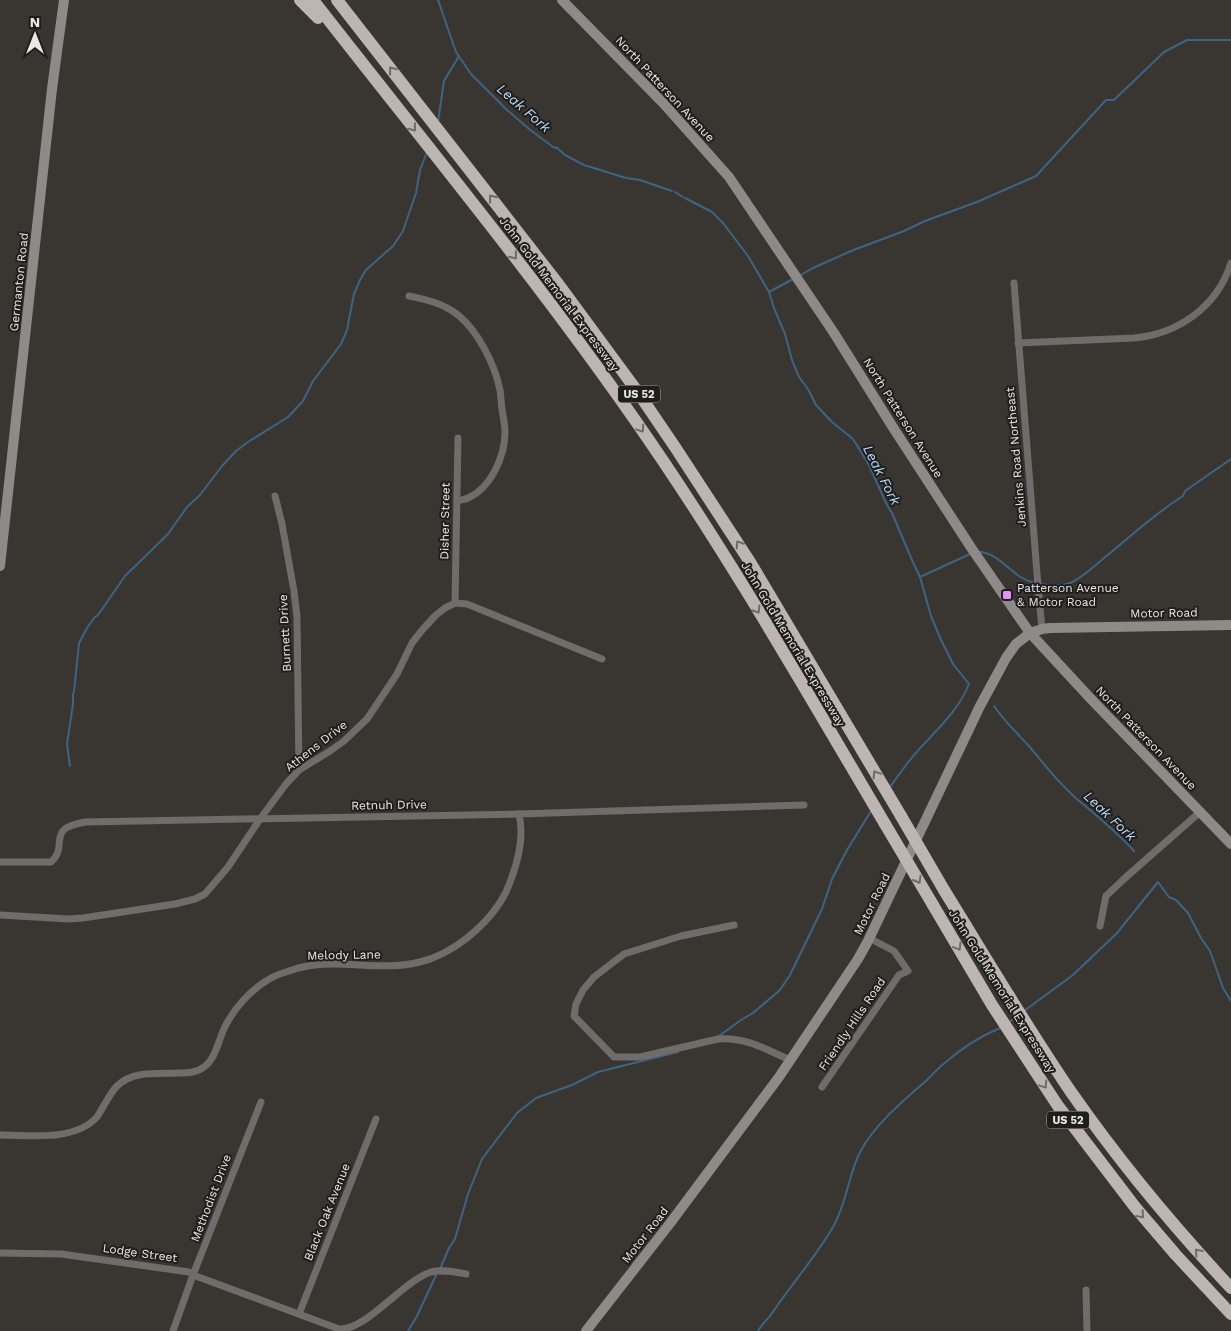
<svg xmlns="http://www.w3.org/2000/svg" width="1231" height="1331" font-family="'Work Sans',sans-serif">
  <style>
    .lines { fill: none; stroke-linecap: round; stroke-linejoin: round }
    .stream { stroke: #3e6484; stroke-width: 2 }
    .street { stroke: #6f6c6b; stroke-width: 7 }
    .secondary { stroke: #8e8a88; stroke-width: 10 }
    .highway { stroke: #bcb5b1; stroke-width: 12 }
    .highway-bridge { stroke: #bcb5b1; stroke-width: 12 }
    .oneway { stroke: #6e6a66 }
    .poi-dot { fill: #ea8dfd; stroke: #1f1e1c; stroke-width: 2 }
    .labels { text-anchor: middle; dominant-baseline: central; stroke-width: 4; stroke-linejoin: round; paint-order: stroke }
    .shield { fill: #1f1e1c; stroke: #adaba9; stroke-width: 1 }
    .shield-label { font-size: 11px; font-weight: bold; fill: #eae8e5 }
    .street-label { font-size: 12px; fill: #eae8e5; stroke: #1f1e1c }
    .poi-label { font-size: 12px; fill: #eae8e5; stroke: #1f1e1c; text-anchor: start }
    .water-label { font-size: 14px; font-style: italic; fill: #b8dbfc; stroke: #1f1e1c }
  </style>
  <rect width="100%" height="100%" fill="#393631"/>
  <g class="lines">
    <g class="stream">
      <polyline points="438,0 456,52 471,74 506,109 529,129 553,147 557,148 565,155 584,165 626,178 640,180 672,191"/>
      <polyline points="438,122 444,81 459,56"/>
      <polyline points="675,192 683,197"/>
      <path d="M685 198 712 212 723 223 748 256 769 292 774 308 785 334 792 360 799 377 808 389 816 405 832 422 853 439 869 465 887 505 892 513 912 560 920 577 931 616 941 640 953 664 969 684C958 712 934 732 915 754 905 765 898 777 889 788"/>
      <polyline points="799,276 813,268 851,251 904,231 925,221 977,202 1036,176 1106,100 1114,100 1164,52 1187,40 1231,40"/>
      <polyline points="769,292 793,279"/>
      <path d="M980 552C1002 554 1013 579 1035 583"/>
      <polyline points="920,577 970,554"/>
      <path d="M1040 584C1048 585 1058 587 1067 584 1079 581 1094 566 1104 558 1130 537 1154 514 1183 496L1185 491 1231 459"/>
      <path d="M994 706C1004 721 1017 733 1029 746 1045 765 1058 783 1078 800 1097 816 1117 832 1134 851"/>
      <polyline points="70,766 67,744 73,704 73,694 74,692 79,643 87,628 94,618 98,615 125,576 168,534 187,507 200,495 222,466 236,451 248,442 288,417 303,401 313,381 341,344 347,330 354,294 360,280 366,270 393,246 403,231 416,193 420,170 427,152"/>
      <polyline points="1024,1011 1073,975 1117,933 1158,882 1169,897 1176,900 1188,913 1201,938 1210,951 1223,988 1231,1001"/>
      <polyline points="1008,1023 1016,1017"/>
      <polyline points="719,1036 741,1020 753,1013 780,990 790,975 822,909 832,879 847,850 871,811"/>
      <polyline points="440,1269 449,1248 455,1239 468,1194 482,1159 517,1113 536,1098 572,1085 598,1072 678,1052"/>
      <polyline points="408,1331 417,1316 437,1273"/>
      <path d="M758 1331C761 1325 766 1321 770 1316 790 1286 815 1258 833 1227 847 1203 848 1176 860 1152 875 1124 903 1101 927 1080 933 1074 939 1067 946 1062 962 1048 981 1036 1000 1028"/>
    </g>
    <g class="street">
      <polyline points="1014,283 1038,586 1042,629"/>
      <path d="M409 296C427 300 443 303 458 315 478 331 495 365 500 390 501 396 501 403 502 409 503 417 505 424 505 432 505 456 491 488 468 498 464 500 460 500 457 501"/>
      <path d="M1018 343 1134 338C1178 334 1217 307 1231 263"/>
      <polyline points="275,496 282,524 294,591 297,617 299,770"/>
      <polyline points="455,603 458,438"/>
      <path d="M0 862H51C70 845 44 829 85 822L519 814 804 805"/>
      <polyline points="0,915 69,919 83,918 175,904 195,899 205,894 228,867 260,819 286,784 299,770 330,751 344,741 367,719 397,674 412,643 423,629 436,615 445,608 455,603 467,604 602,659"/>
      <path d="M734 925 681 936 624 954 594 977 583 990 576 1004 574 1016 614 1057H640L718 1039C746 1037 765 1049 790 1060"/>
      <polyline points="1100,926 1106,896 1125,878 1200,812"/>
      <polyline points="822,1087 899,975 908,971 894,951 869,938"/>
      <path d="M0 1135C30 1135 74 1142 97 1117 103 1108 110 1093 117 1086 134 1070 158 1074 179 1073 188 1073 196 1073 204 1067 215 1059 218 1043 223 1031 232 1010 251 989 271 978 276 975 283 973 289 971 331 955 377 973 420 962 437 958 453 949 467 938 482 926 497 910 506 892 516 869 525 839 519 814"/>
      <path d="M0 1253 61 1254 189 1272 193 1275 339 1329C366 1331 403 1281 431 1272 442 1269 455 1272 466 1274"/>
      <polyline points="1086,1290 1087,1331"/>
      <polyline points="299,1314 376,1119"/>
      <polyline points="173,1331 193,1275 261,1102"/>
    </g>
    <g class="secondary">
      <polyline points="562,0 664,104 729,177 834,333 894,429 972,549 1030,633 1091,699 1231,844"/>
      <polyline points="0,566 52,89 64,0"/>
      <polyline points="586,1331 671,1222 779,1077 858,959 868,941 980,706 999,671 1006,658 1016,644 1030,633 1042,629 1050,628 1231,625"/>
    </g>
    <g class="highway">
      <polyline points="300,0 318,18"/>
      <path d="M313 0C421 139 534 275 635 420 726 550 804 687 885 824"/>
      <polyline points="337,0 559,285 637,391 675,447 750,562 901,816"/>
      <path d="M944 890C986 958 1026 1026 1071 1092 1119 1161 1173 1226 1231 1288"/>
      <polyline points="933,905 992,1005 1058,1106 1135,1207 1176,1255 1231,1314"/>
    </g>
    <g class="highway-bridge">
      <polyline points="901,816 944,890"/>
      <polyline points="885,824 933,905"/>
    </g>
  </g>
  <defs><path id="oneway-chevron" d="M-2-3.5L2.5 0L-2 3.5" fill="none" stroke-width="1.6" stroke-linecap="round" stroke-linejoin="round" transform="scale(1.25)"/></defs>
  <g class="oneway">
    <use href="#oneway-chevron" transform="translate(392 70) rotate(-128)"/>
    <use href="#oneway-chevron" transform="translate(413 128) rotate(52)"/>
    <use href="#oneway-chevron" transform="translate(492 198) rotate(-128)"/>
    <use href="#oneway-chevron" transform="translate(514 256) rotate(52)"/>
    <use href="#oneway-chevron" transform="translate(641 429) rotate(56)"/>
    <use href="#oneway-chevron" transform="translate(739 544) rotate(-123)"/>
    <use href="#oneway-chevron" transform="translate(757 610) rotate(58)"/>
    <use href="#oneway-chevron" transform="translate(876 774) rotate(-121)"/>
    <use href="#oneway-chevron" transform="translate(918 880) rotate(60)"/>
    <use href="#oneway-chevron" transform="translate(958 947) rotate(59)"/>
    <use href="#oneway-chevron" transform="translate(1044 1085) rotate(56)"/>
    <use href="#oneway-chevron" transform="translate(1141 1215) rotate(49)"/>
    <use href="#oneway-chevron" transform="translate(1198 1252) rotate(-132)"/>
  </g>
  <rect class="poi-dot" x="1002" y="590" width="10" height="10" rx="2.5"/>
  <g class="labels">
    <g class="shield">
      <rect x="618" y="385.5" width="42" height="17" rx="4"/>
      <rect x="1047" y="1111.5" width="42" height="17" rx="4"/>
    </g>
    <g class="shield-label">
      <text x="639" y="394">US 52</text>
      <text x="1068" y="1120">US 52</text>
    </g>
    <g class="street-label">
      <text transform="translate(665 89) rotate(47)">North Patterson Avenue</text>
      <text transform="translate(19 282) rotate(-84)">Germanton Road</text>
      <text transform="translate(559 294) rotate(53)">John Gold Memorial Expressway</text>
      <text transform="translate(903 418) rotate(58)">North Patterson Avenue</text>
      <text transform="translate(1016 457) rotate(-95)">Jenkins Road Northeast</text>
      <text transform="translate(445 521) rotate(-89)">Disher Street</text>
      <text transform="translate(1164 613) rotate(-1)">Motor Road</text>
      <text transform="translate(285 633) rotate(-93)">Burnett Drive</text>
      <text transform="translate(793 644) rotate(59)">John Gold Memorial Expressway</text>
      <text transform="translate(1146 738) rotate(46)">North Patterson Avenue</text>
      <text transform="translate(316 746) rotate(-38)">Athens Drive</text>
      <text transform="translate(389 805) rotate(-1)">Retnuh Drive</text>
      <text transform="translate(872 904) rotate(-64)">Motor Road</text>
      <text transform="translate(344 955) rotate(-1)">Melody Lane</text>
      <text transform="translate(1002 991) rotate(58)">John Gold Memorial Expressway</text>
      <text transform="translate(852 1024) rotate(-56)">Friendly Hills Road</text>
      <text transform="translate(211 1198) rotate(-69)">Methodist Drive</text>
      <text transform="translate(327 1212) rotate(-68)">Black Oak Avenue</text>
      <text transform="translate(645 1235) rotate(-52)">Motor Road</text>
      <text transform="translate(140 1253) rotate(8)">Lodge Street</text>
    </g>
    <g class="poi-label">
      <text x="1017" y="588">Patterson Avenue<tspan x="1017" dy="14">&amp; Motor Road</tspan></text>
    </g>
    <g class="water-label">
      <text transform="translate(524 108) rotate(41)">Leak Fork</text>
      <text transform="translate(882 475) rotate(63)">Leak Fork</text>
      <text transform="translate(1110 816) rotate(43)">Leak Fork</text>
    </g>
  </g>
  <g transform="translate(35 35)" stroke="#1f1e1c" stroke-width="4" paint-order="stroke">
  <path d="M0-4L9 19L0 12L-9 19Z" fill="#eae8e5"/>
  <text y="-8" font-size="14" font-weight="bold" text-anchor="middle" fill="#eae8e5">N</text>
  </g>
</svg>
